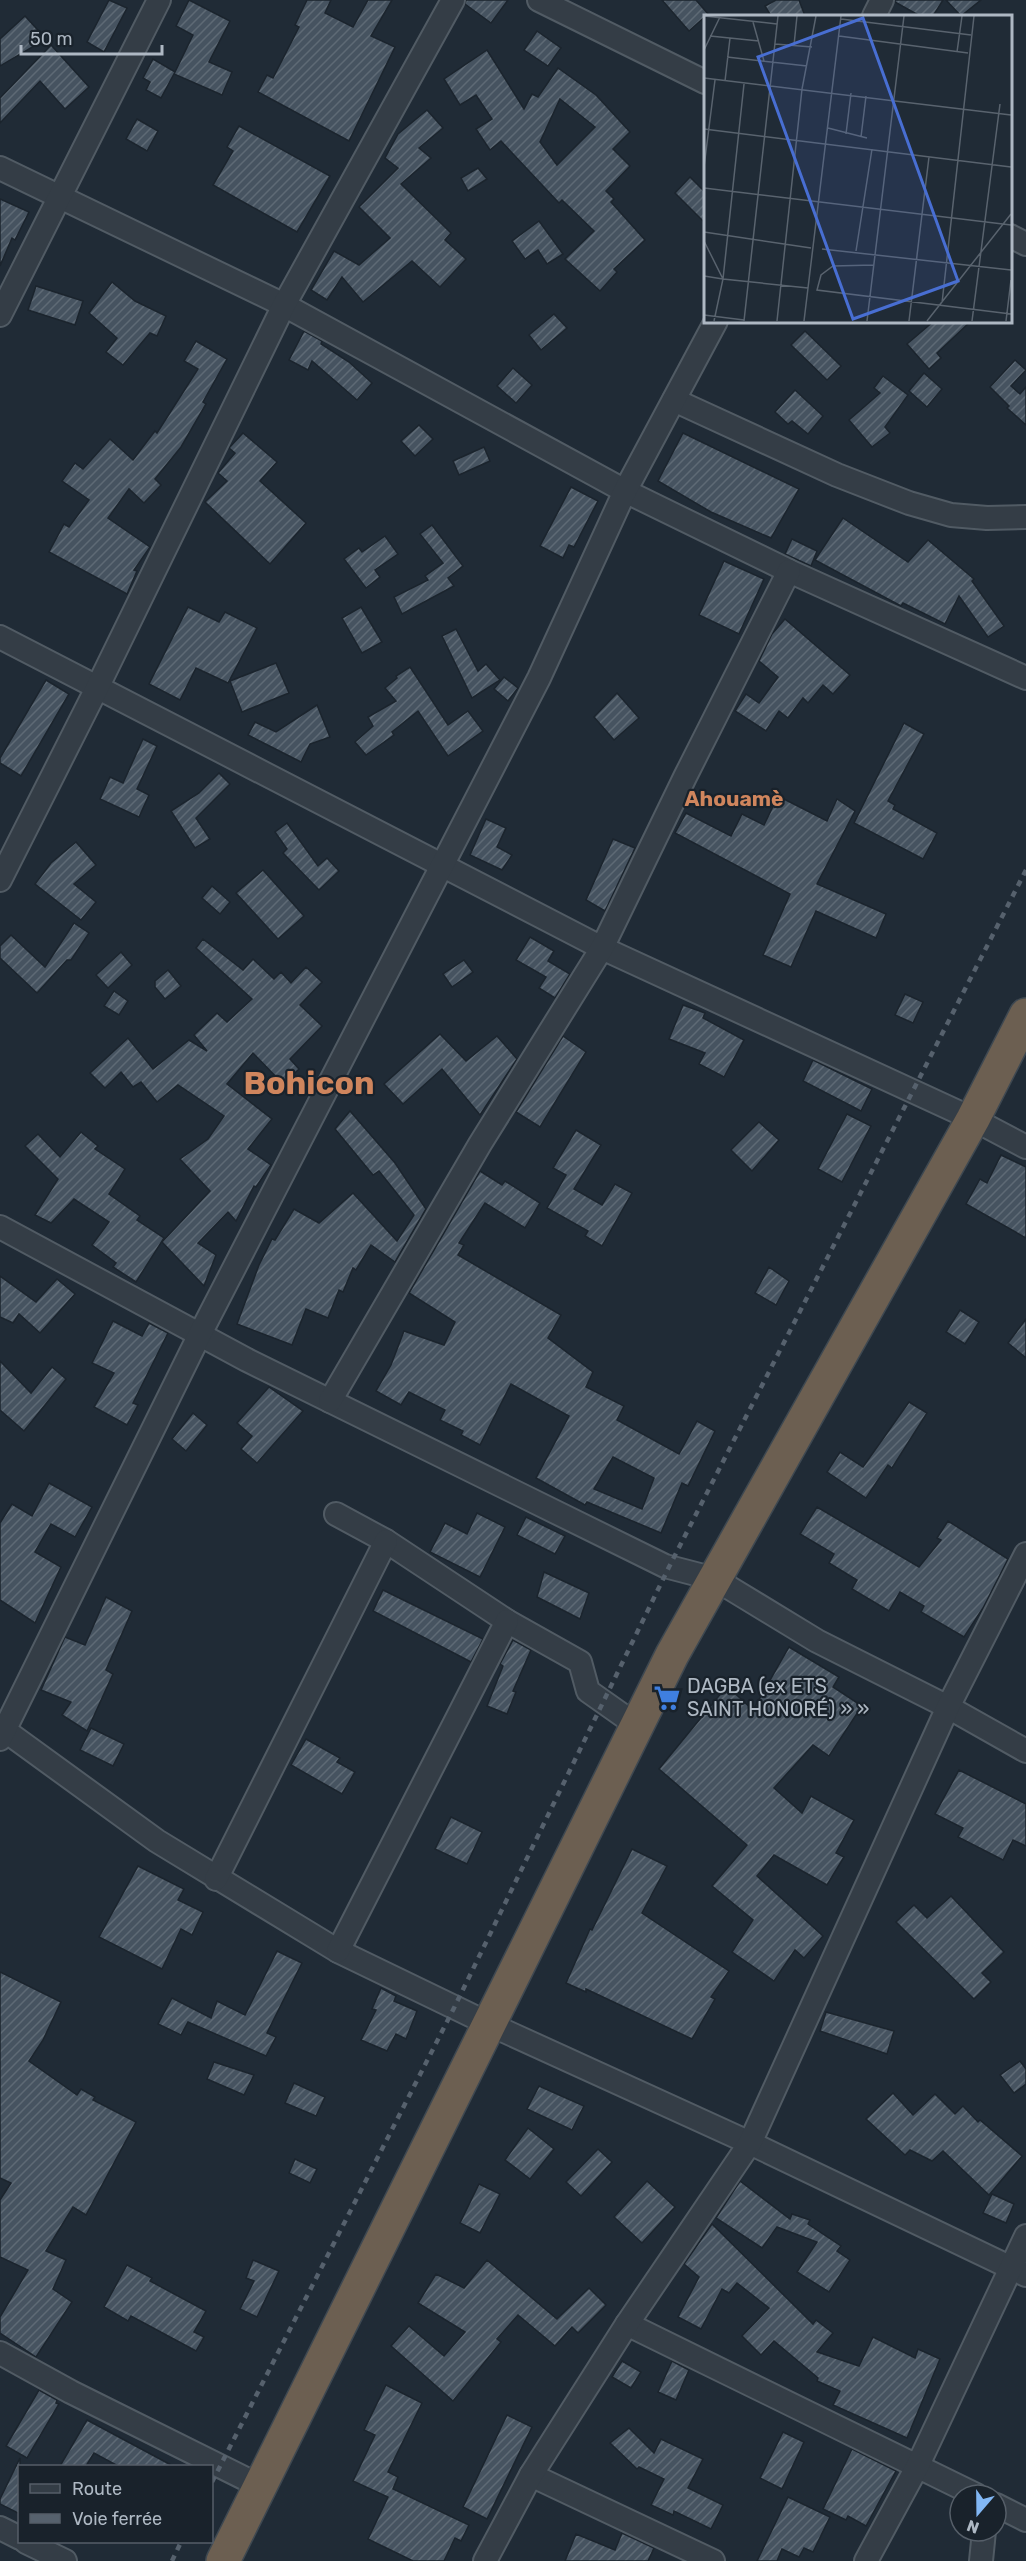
<svg xmlns="http://www.w3.org/2000/svg" width="1026" height="2561" font-family="Rubik,sans-serif">
  <style>
    .building { fill: url(#building-hatch); stroke: #1b242d; stroke-width: 1.5; fill-rule: evenodd }
    .lines { fill: none; stroke-linecap: round; stroke-linejoin: round }
    .street-casing { stroke: #515b64; stroke-width: 26 }
    .highway-casing { stroke: #3e4851; stroke-width: 36 }
    .street { stroke: #343d46; stroke-width: 22 }
    .highway { stroke: #6c5f51; stroke-width: 33 }
    .rail { stroke: #56616d; stroke-width: 4.5; stroke-dasharray: 6 6; stroke-linecap: butt }
    .labels { text-anchor: middle; dominant-baseline: central; stroke-width: 4.5; stroke-linejoin: round; paint-order: stroke }
    .poi-label { font-size: 20px; fill: #aeb8c3; stroke: #19222b; text-anchor: start }
    .neighbourhood-label { font-size: 21px; font-weight: bold; fill: #cf855d; stroke: #19222b }
    .town-label { font-size: 32px; font-weight: bold; fill: #cf855d; stroke: #19222b }
    .inset-road { fill: none; stroke: #59636e; stroke-width: 1.5 }
    .view { fill: #486ed2; fill-opacity: 0.15; stroke: #486ed2; stroke-width: 3 }
    .inset-edge { fill: none; stroke: #aeb8c3; stroke-width: 3 }
  </style>
  <defs>
    <pattern id="building-hatch" width="6" height="6" patternUnits="userSpaceOnUse" patternTransform="scale(1.5)"><rect width="6" height="6" fill="#465360"/><path d="M-1 1l2-2M0 6l6-6M5 7l2-2" fill="none" stroke="#5e6a75"/></pattern>
  </defs>
  <rect width="100%" height="100%" fill="#202b36"/>
  <g class="building">
    <polygon points="109,0 127,8 104,52 87,42"/>
    <polygon points="189,0 230,21 209,62 232,72 222,95 174,74 175,72 161,98 146,90 150,82 143,78 153,59 175,72 193,35 176,26"/>
    <polygon points="307,0 331,0 325,13 353,27 368,0 392,0 371,36 395,47 349,141 258,92 267,75 273,78 299,27 295,25"/>
    <polygon points="466,0 508,0 491,23 465,4"/>
    <polygon points="662,0 696,0 708,14 689,31"/>
    <polygon points="776,0 799,0 805,16 771,16 765,6"/>
    <polygon points="895,0 943,0 933,16 920,16 895,2"/>
    <polygon points="946,0 981,0 961,16"/>
    <polygon points="25,16 46,39 0,66 0,39"/>
    <polygon points="537,31 561,48 548,66 524,50"/>
    <polygon points="51,45 89,87 65,109 40,81 0,123 0,98"/>
    <path d="M487 50 524 109 532 94 538 97 558 68 596 95 630 132 613 149 630 166 606 191 614 199 611 202 645 240 614 269 617 272 600 291 565 259 594 231 562 200 559 203 501 141 490 150 476 129 492 119 476 95 460 105 444 79ZM560 99 595 127 557 165 540 142Z"/>
    <polygon points="427,110 443,128 419,148 431,158 401,184 451,233 445,240 466,259 440,287 412,261 363,302 342,277 327,300 311,290 334,251 359,265 390,238 359,207 398,168 385,158 398,134"/>
    <polygon points="137,119 158,131 147,151 126,139"/>
    <polygon points="239,126 330,176 297,232 213,185 233,151 227,147"/>
    <polygon points="478,168 487,179 468,191 461,178"/>
    <polygon points="690,177 705,192 705,223 675,193"/>
    <polygon points="0,199 29,212 15,240 12,238 0,266"/>
    <polygon points="539,221 563,254 547,264 538,250 525,259 512,241"/>
    <polygon points="112,282 135,301 166,316 157,336 150,333 123,365 106,352 117,338 89,313"/>
    <polygon points="36,286 83,301 75,325 28,310"/>
    <polygon points="554,314 567,328 541,350 529,335"/>
    <polygon points="934,321 971,321 937,353 941,358 929,369 907,344"/>
    <polygon points="304,331 322,341 321,344 349,362 372,383 357,400 312,361 308,370 289,360"/>
    <polygon points="805,331 841,366 827,380 791,345"/>
    <polygon points="196,341 227,359 203,402 206,404 181,447 155,479 161,485 144,503 129,489 108,518 150,547 134,570 137,571 127,594 49,552 64,524 69,527 89,500 62,481 75,463 83,469 110,439 133,460 155,431 157,433 198,369 184,361"/>
    <polygon points="1015,360 1026,370 1011,386 1020,394 1026,387 1026,425 1007,408 1009,406 990,387"/>
    <polygon points="513,368 532,385 516,403 497,386"/>
    <polygon points="924,373 942,389 927,407 909,391"/>
    <polygon points="883,376 908,395 885,427 890,433 872,447 849,420 880,393 874,388"/>
    <polygon points="795,390 823,416 808,434 792,421 788,424 775,412"/>
    <polygon points="419,425 433,439 415,456 401,441"/>
    <polygon points="243,433 277,462 260,481 306,523 270,564 205,502 227,481 218,473 235,453 229,448"/>
    <polygon points="683,433 799,489 771,538 711,512 658,481"/>
    <polygon points="484,447 490,461 459,475 453,461"/>
    <polygon points="571,487 598,501 574,547 569,545 563,558 540,546"/>
    <polygon points="843,518 908,562 928,540 974,579 972,581 1004,626 988,637 959,596 945,624 903,603 901,606 815,560"/>
    <polygon points="432,525 463,566 448,578 454,586 402,614 394,597 428,580 425,576 443,563 420,534"/>
    <polygon points="385,536 398,554 375,570 380,577 366,588 344,559 359,548 362,552"/>
    <polygon points="792,539 817,551 811,566 785,554"/>
    <polygon points="724,561 764,579 739,634 699,615"/>
    <polygon points="188,607 219,622 225,612 257,628 228,683 196,668 180,700 149,684"/>
    <polygon points="361,607 382,642 362,653 342,618"/>
    <polygon points="785,619 850,675 833,694 823,685 808,703 803,698 788,718 779,711 766,731 735,711 746,694 759,703 778,677 759,661 772,634"/>
    <polygon points="456,629 478,671 486,664 500,680 472,698 442,636"/>
    <polygon points="276,663 289,693 242,712 230,681"/>
    <polygon points="410,667 448,725 468,711 483,731 448,756 418,711 392,732 394,735 366,755 355,742 373,726 368,717 396,701 385,688 397,678 396,676"/>
    <polygon points="504,677 518,688 508,701 494,689"/>
    <polygon points="46,680 69,694 21,776 0,763 0,758"/>
    <polygon points="617,693 639,718 614,740 594,717"/>
    <polygon points="317,705 330,737 310,744 301,762 248,735 255,722 276,732"/>
    <polygon points="904,723 924,734 888,801 895,805 893,809 937,833 923,859 854,823"/>
    <polygon points="143,739 157,746 137,789 149,795 139,817 100,799 110,777 123,783"/>
    <polygon points="219,773 230,784 196,818 210,839 195,848 171,811 199,793"/>
    <polygon points="778,796 827,821 837,799 855,811 817,884 886,914 876,938 816,911 791,967 763,955 790,894 675,833 686,813 731,836 742,814 764,825"/>
    <polygon points="486,819 506,828 497,847 512,855 502,870 470,855"/>
    <polygon points="287,823 318,866 327,858 339,871 319,890 283,853 287,849 275,832"/>
    <polygon points="613,839 635,848 605,911 586,900"/>
    <polygon points="76,842 96,865 74,884 96,902 81,920 35,884 51,863"/>
    <polygon points="263,870 304,916 278,939 236,893"/>
    <polygon points="212,886 230,902 220,914 202,898"/>
    <polygon points="74,923 89,933 71,960 67,960 37,993 0,958 0,946 11,935 45,967"/>
    <polygon points="530,937 554,951 548,961 570,974 555,998 539,988 546,977 516,960"/>
    <polygon points="203,939 243,970 253,959 274,979 281,972 291,983 306,967 322,982 300,1005 322,1026 290,1059 299,1069 283,1084 253,1053 227,1084 272,1119 248,1149 271,1165 256,1187 254,1186 236,1221 228,1212 198,1243 216,1255 204,1286 162,1242 210,1191 180,1159 208,1139 224,1116 178,1085 157,1102 141,1082 133,1087 121,1072 105,1088 90,1073 128,1038 153,1069 189,1040 207,1051 194,1035 217,1013 227,1022 252,999 196,948"/>
    <polygon points="121,952 132,965 108,988 96,975"/>
    <polygon points="464,960 473,972 452,987 443,974"/>
    <polygon points="168,970 181,986 165,999 155,987 155,981"/>
    <polygon points="114,991 128,1001 119,1015 104,1006"/>
    <polygon points="905,994 923,1002 913,1023 895,1015"/>
    <polygon points="683,1005 705,1013 703,1018 744,1040 724,1077 699,1064 705,1053 669,1039"/>
    <polygon points="440,1034 466,1061 497,1036 517,1059 480,1115 442,1069 403,1104 384,1084"/>
    <polygon points="563,1036 586,1052 540,1127 516,1112"/>
    <polygon points="813,1060 872,1089 861,1111 803,1081"/>
    <polygon points="350,1111 395,1163 426,1209 395,1262 371,1245 356,1270 353,1268 343,1292 339,1290 328,1318 306,1309 292,1345 237,1324 259,1265 272,1239 275,1240 294,1209 319,1223 353,1193 397,1241 414,1215 379,1171 373,1175 335,1129"/>
    <polygon points="847,1114 871,1126 842,1182 818,1169"/>
    <polygon points="759,1122 779,1140 752,1171 731,1150"/>
    <polygon points="576,1130 601,1145 574,1189 602,1205 615,1184 632,1193 602,1246 585,1236 588,1231 547,1208 566,1175 553,1168"/>
    <polygon points="81,1132 98,1146 95,1149 125,1169 109,1194 140,1216 137,1220 164,1238 136,1282 113,1267 116,1263 92,1245 109,1222 74,1199 51,1223 35,1215 58,1179 25,1146 38,1134 60,1157"/>
    <polygon points="1001,1155 1026,1167 1026,1238 966,1204 980,1179 987,1183"/>
    <path d="M480 1171 502 1185 505 1181 540 1203 525 1228 485 1203 459 1243 464 1245 458 1255 561 1315 548 1338 593 1372 586 1387 624 1406 617 1420 679 1454 697 1421 715 1431 688 1486 682 1483 661 1533 587 1502 585 1505 536 1478 569 1416 511 1384 480 1445 461 1435 463 1431 440 1420 445 1410 409 1392 401 1405 376 1391 391 1365 404 1331 444 1345 455 1322 409 1293ZM613 1457 654 1478 642 1509 594 1489Z"/>
    <polygon points="769,1267 789,1281 776,1305 755,1293"/>
    <polygon points="0,1276 36,1302 57,1279 75,1294 40,1333 19,1314 13,1323 0,1317"/>
    <polygon points="960,1310 979,1322 965,1344 946,1332"/>
    <polygon points="1026,1319 1026,1358 1008,1343"/>
    <polygon points="113,1321 142,1336 149,1323 168,1333 133,1403 138,1405 127,1425 94,1407 114,1373 92,1363"/>
    <polygon points="0,1361 31,1393 52,1367 66,1379 24,1431 0,1410"/>
    <polygon points="269,1387 303,1411 257,1463 241,1449 252,1436 237,1423"/>
    <polygon points="909,1402 927,1413 892,1468 888,1465 866,1498 827,1472 840,1452 863,1467"/>
    <polygon points="193,1413 207,1425 186,1451 172,1439"/>
    <polygon points="49,1483 92,1507 75,1537 51,1524 35,1552 61,1567 35,1623 0,1600 0,1523 12,1504 32,1516"/>
    <polygon points="817,1507 919,1567 941,1540 937,1538 948,1521 1008,1559 983,1608 964,1637 921,1612 924,1606 900,1592 889,1611 852,1589 857,1580 829,1563 834,1554 800,1534"/>
    <polygon points="477,1513 505,1527 480,1577 430,1552 445,1523 467,1534"/>
    <polygon points="526,1517 565,1536 555,1554 517,1535"/>
    <polygon points="544,1572 589,1593 580,1619 537,1597"/>
    <polygon points="383,1590 483,1639 471,1662 373,1611"/>
    <polygon points="106,1597 132,1611 106,1670 113,1674 87,1731 62,1715 71,1702 41,1690 65,1637 85,1645"/>
    <polygon points="513,1640 531,1650 513,1691 516,1692 507,1714 487,1706 503,1666 500,1664"/>
    <polygon points="789,1647 839,1677 833,1687 862,1706 829,1756 813,1745 774,1788 802,1813 811,1796 854,1820 836,1853 844,1857 827,1885 774,1855 757,1876 823,1936 804,1958 795,1950 774,1981 732,1952 753,1920 712,1886 747,1845 659,1769 727,1686 753,1710"/>
    <polygon points="91,1728 124,1744 113,1766 80,1750"/>
    <polygon points="306,1739 340,1758 337,1762 355,1772 342,1794 291,1765"/>
    <polygon points="959,1770 1026,1804 1026,1846 1013,1840 1003,1860 958,1837 963,1828 935,1814"/>
    <polygon points="451,1817 482,1832 467,1864 435,1849"/>
    <polygon points="632,1849 667,1866 642,1913 729,1971 711,1997 715,1999 692,2039 586,1989 586,1992 566,1983 590,1929 592,1930"/>
    <polygon points="138,1866 184,1889 178,1900 203,1912 192,1935 181,1929 162,1969 99,1937"/>
    <polygon points="951,1896 1004,1952 982,1973 991,1982 974,1999 896,1922 914,1905 927,1918"/>
    <polygon points="277,1951 302,1963 267,2033 276,2037 266,2056 188,2022 181,2035 158,2024 172,1998 211,2018 217,2001 245,2015"/>
    <polygon points="0,1972 61,2002 43,2040 29,2061 77,2095 81,2089 95,2097 93,2100 136,2122 86,2215 73,2207 46,2251 66,2260 53,2289 72,2302 36,2357 0,2333 0,2317 28,2270 0,2257 0,2200 11,2183 0,2178"/>
    <polygon points="381,1988 396,1996 394,2001 417,2011 406,2039 396,2034 387,2051 361,2040 376,2010 372,2009"/>
    <polygon points="826,2012 894,2031 887,2054 820,2031"/>
    <polygon points="1020,2061 1026,2069 1026,2084 1014,2093 1000,2075"/>
    <polygon points="214,2062 254,2075 244,2095 207,2079"/>
    <polygon points="294,2083 325,2097 316,2116 285,2103"/>
    <polygon points="539,2086 584,2106 572,2130 527,2109"/>
    <polygon points="893,2093 913,2115 935,2094 955,2114 963,2106 978,2122 980,2120 1022,2156 989,2195 943,2151 932,2161 910,2150 905,2155 866,2119"/>
    <polygon points="528,2128 554,2149 530,2179 505,2160"/>
    <polygon points="598,2149 612,2162 581,2196 566,2182"/>
    <polygon points="295,2159 317,2169 310,2183 289,2173"/>
    <polygon points="647,2181 675,2207 642,2243 614,2217"/>
    <polygon points="740,2181 790,2219 792,2214 810,2220 808,2224 841,2246 837,2251 850,2260 829,2292 797,2272 817,2242 777,2227 762,2248 716,2218"/>
    <polygon points="479,2184 500,2194 480,2233 460,2223"/>
    <polygon points="992,2194 1014,2204 1006,2223 983,2213"/>
    <polygon points="712,2224 813,2324 816,2320 833,2333 817,2352 859,2366 873,2337 915,2358 918,2349 940,2359 907,2438 833,2405 840,2391 817,2381 818,2378 774,2341 761,2355 742,2336 769,2308 737,2283 729,2293 722,2289 701,2329 678,2317 699,2277 684,2264"/>
    <polygon points="253,2260 279,2271 257,2317 240,2309 254,2281 246,2278"/>
    <polygon points="487,2260 557,2319 589,2288 606,2305 578,2333 572,2327 555,2346 518,2315 497,2339 501,2342 453,2401 391,2346 409,2326 444,2356 465,2332 418,2303 436,2274 464,2288"/>
    <polygon points="127,2265 152,2278 150,2281 206,2311 194,2332 204,2337 196,2351 131,2316 128,2321 104,2307"/>
    <polygon points="622,2361 641,2372 631,2388 612,2377"/>
    <polygon points="672,2361 689,2370 676,2400 658,2392"/>
    <polygon points="386,2385 422,2403 388,2472 398,2477 393,2489 469,2525 461,2541 455,2538 444,2561 413,2561 368,2539 388,2497 353,2481 375,2435 364,2430"/>
    <polygon points="39,2390 57,2400 56,2403 59,2404 27,2458 6,2446"/>
    <polygon points="507,2415 532,2427 487,2519 463,2507"/>
    <polygon points="87,2420 173,2466 118,2466 94,2453 86,2466 60,2466"/>
    <polygon points="629,2428 654,2453 661,2439 703,2459 688,2488 723,2505 711,2529 674,2511 673,2515 651,2505 664,2479 639,2467 637,2469 610,2443"/>
    <polygon points="783,2432 804,2442 782,2489 760,2478"/>
    <polygon points="852,2449 896,2471 866,2526 848,2516 846,2520 823,2509"/>
    <polygon points="20,2458 20,2514 0,2504 0,2499"/>
    <polygon points="788,2497 830,2517 813,2552 804,2548 799,2557 782,2549 777,2561 757,2561"/>
    <polygon points="622,2533 654,2548 648,2561 565,2561 576,2534 615,2550"/>
  </g>
  <g class="lines">
    <g class="street-casing">
      <g id="street">
        <polyline points="539,0 705,82"/>
        <polyline points="874,16 882,0"/>
        <polyline points="0,168 284,305 625,491 789,571 1026,678"/>
        <polyline points="1010,236 1026,244"/>
        <polyline points="0,315 159,0"/>
        <polyline points="674,400 837,475 909,503 951,515 987,518 1026,517"/>
        <polyline points="0,637 602,948 973,1119 1026,1147"/>
        <polyline points="0,880 98,686 284,305 453,0"/>
        <polyline points="0,1227 247,1360 665,1566 715,1579 817,1641 948,1707 1026,1751"/>
        <polyline points="330,1401 480,1144 602,948 685,777 789,571"/>
        <polyline points="336,1514 386,1541 507,1621 580,1662 588,1691 639,1727"/>
        <polyline points="0,1727 157,1841 338,1951 489,2024 750,2143 1026,2275"/>
        <polyline points="0,1739 200,1334 539,678 625,491 716,321"/>
        <polyline points="216,1879 386,1541"/>
        <polyline points="338,1951 507,1621"/>
        <polyline points="627,2324 976,2495"/>
        <polyline points="0,2353 71,2392 260,2486"/>
        <polyline points="531,2475 713,2561"/>
        <polyline points="996,2505 1026,2520"/>
        <polyline points="0,2528 20,2538"/>
        <polyline points="26,2542 65,2561"/>
        <polyline points="485,2561 531,2475 627,2324 750,2143 948,1707 1026,1554"/>
        <polyline points="866,2561 917,2467 1026,2236"/>
        <polyline points="981,2561 984,2531"/>
      </g>
    </g>
    <g class="highway-casing">
      <polyline id="highway" points="223,2561 672,1655 973,1119 1026,1015"/>
    </g>
    <use href="#street" class="street"/>
    <use href="#highway" class="highway"/>
    <g class="rail">
      <polyline points="212,2482 454,2008 669,1567 1026,870"/>
      <polyline points="172,2561 181,2542"/>
    </g>
  </g>
  <defs>
    <g id="supermarket-bare" transform="scale(2.07)"><path d="M-6-5.5h2.5l.6 2H6L4.5 2H-2.5L-4.4-4H-6ZM-1.5 3.2a1.3 1.3 0 1 0 .1 0ZM3 3.2a1.3 1.3 0 1 0 .1 0Z" fill="#3f7fe0" stroke="#19222b" stroke-width="2.5" paint-order="stroke"/></g>
  </defs>
  <g fill-rule="evenodd">
    <use href="#supermarket-bare" x="667" y="1698"/>
  </g>
  <g class="labels">
    <g class="poi-label">
      <text x="687" y="1686">DAGBA (ex ETS<tspan x="687" dy="23">SAINT HONORÉ) » »</tspan></text>
    </g>
    <g class="neighbourhood-label">
      <text x="734" y="798">Ahouamè</text>
    </g>
    <g class="town-label">
      <text x="309" y="1083">Bohicon</text>
    </g>
  </g>
  <g transform="translate(704 15)">
    <rect width="308" height="308" fill="#202b36"/>
    <path class="inset-road" d="M0 1 73 9M137 4 267 20M49 7 60 46M6 21 55 26M135 21 264 38M71 29 108 32M90 30 93 1M0 35 16 2M253 37 258 1M23 42 103 51M0 63 307 100M21 66 26 23M124 113 163 123M0 114 307 152M142 119 147 78M157 122 162 81M0 152 11 65M0 173 307 210M0 217 107 233M0 226 19 264 104 273M118 234 307 255M152 236 168 134M170 250 129 251 117 260 113 275 307 299M0 261 19 264M238 288 270 1M0 300 40 305M10 306 19 264 40 69M40 306 74 1M73 306 98 74 112 1M100 306 137 1M163 306 200 1M205 306 225 142M223 306 307 199M268 306 296 89M302 306 307 265"/>
    <path class="view" d="M159 3 254 266 149 304 54 42Z"/>
    <rect width="308" height="308" class="inset-edge"/>
  </g>
  <rect x="18" y="2465" width="195" height="78" fill="#19222b" stroke="#555e68" stroke-width="1.5"/>
  <rect x="30" y="2484" width="30" height="9" fill="#343d46" stroke="#555e68" stroke-width="1.5"/>
  <text x="72" y="2495" font-size="18" fill="#aeb8c3">Route</text>
  <rect x="30" y="2514" width="30" height="9" fill="#56616d" stroke="#555e68" stroke-width="1.5"/>
  <text x="72" y="2525" font-size="18" fill="#aeb8c3">Voie ferrée</text>
  <g transform="translate(978 2513) rotate(200)"><circle r="28" fill="#19222b" stroke="#555e68" stroke-width="1.5"/>
  <path d="M0-4.5L10 22L0 15L-10 22Z" fill="#82b7f4"/>
  <text y="-9" font-size="16" font-weight="bold" text-anchor="middle" fill="#aeb8c3">N</text>
  </g>
  <path d="M21 45v9h141v-9" fill="none" stroke="#aeb8c3" stroke-width="3"/>
  <text x="30" y="45" font-size="18" fill="#aeb8c3" stroke="#19222b" stroke-width="4.5" paint-order="stroke">50 m</text>
</svg>
